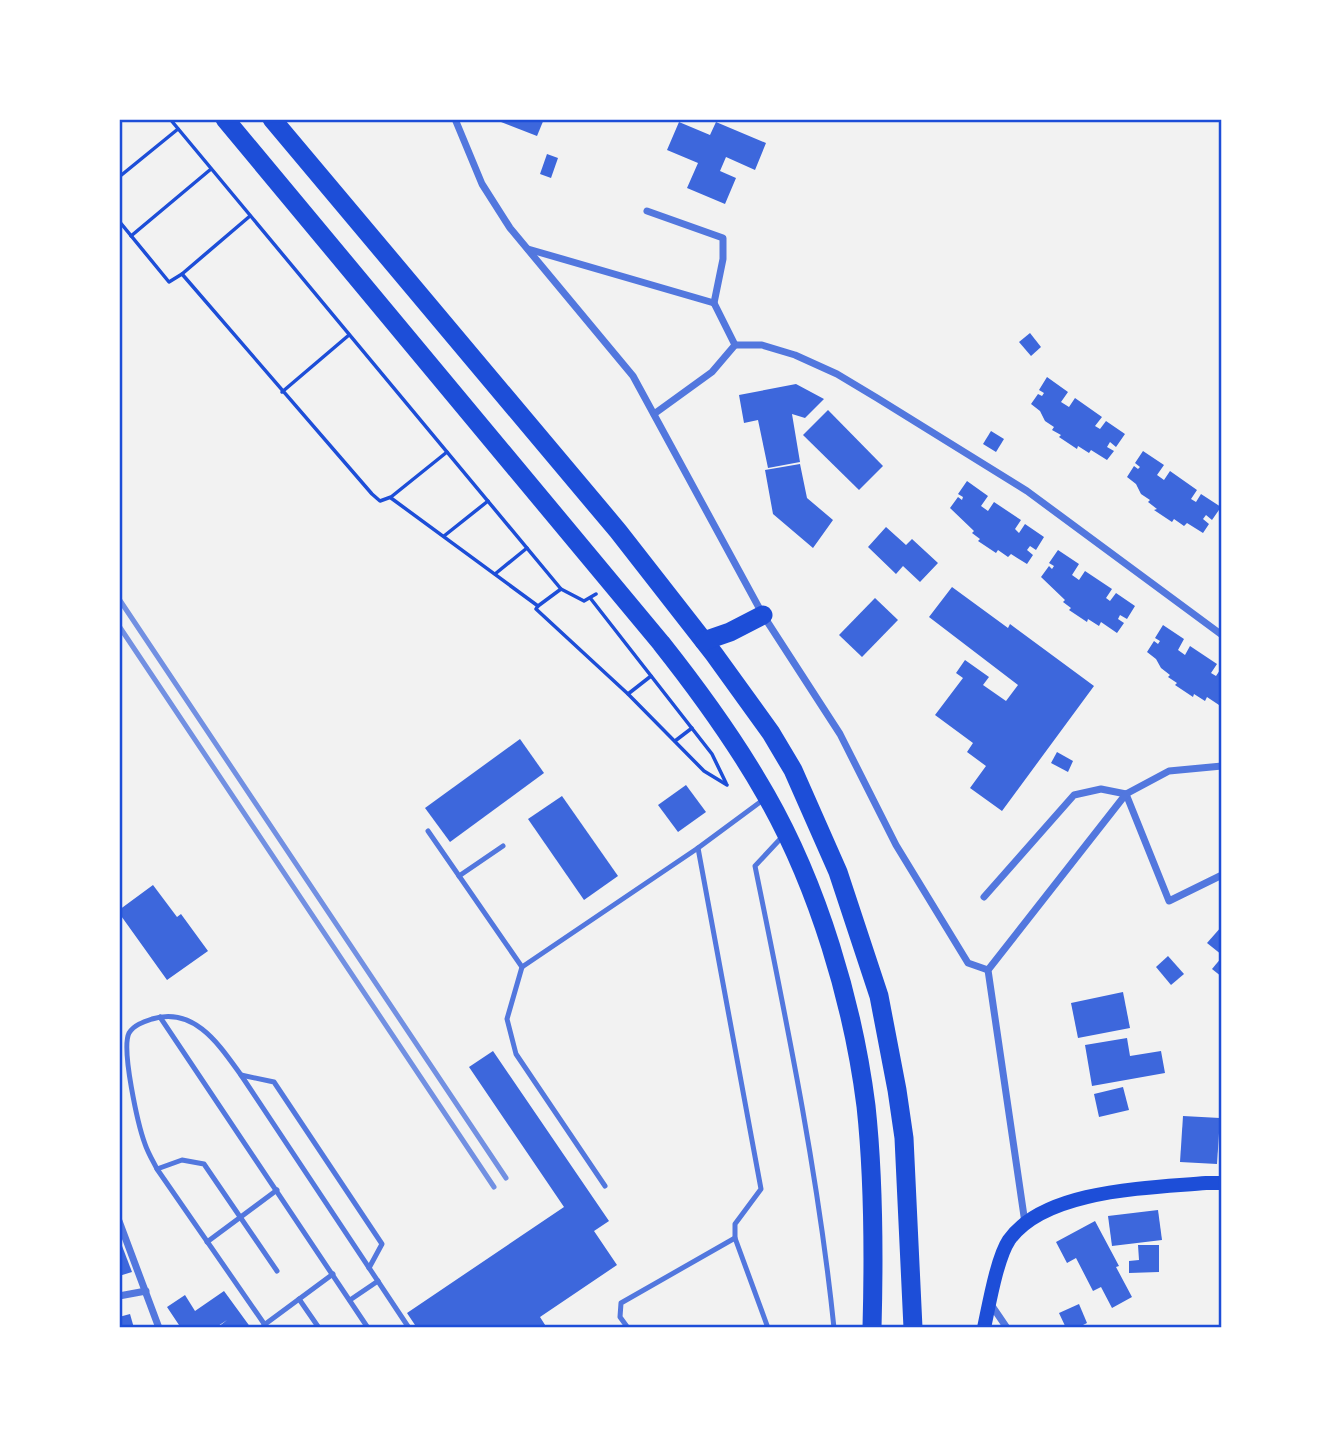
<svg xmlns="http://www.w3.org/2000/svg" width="1341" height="1447" font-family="Commissioner,sans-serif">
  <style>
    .building { fill: #3d67dc }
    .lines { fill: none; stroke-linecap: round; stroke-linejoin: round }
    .path { stroke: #1d4ed8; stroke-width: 3.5 }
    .service { stroke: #5277de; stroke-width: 5 }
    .minor { stroke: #5277de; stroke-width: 7 }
    .secondary { stroke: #1d4ed8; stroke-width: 14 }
    .trunk { stroke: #1d4ed8; stroke-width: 19 }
    .rail { stroke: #7290e2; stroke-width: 5 }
    .neatline { fill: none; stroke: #1d4ed8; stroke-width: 2.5 }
  </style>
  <rect width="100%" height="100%" fill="#f2f2f2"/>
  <g class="building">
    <polygon points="502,119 544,119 537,136 501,122"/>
    <polygon points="679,122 710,135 716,122 766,143 755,170 726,157 720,171 736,178 725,204 687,188 698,163 667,150"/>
    <polygon points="547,154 558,158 551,178 540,174"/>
    <polygon points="1030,333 1041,347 1031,356 1019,342"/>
    <polygon points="1047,377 1068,392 1061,402 1069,407 1075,398 1102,417 1095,426 1100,429 1106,421 1125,434 1116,447 1110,442 1107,447 1114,451 1107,460 1091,450 1089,453 1078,446 1077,449 1059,437 1061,435 1052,430 1054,427 1045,421 1040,411 1031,404 1038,394 1042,396 1044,393 1039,390"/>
    <polygon points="796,384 824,399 805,418 792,414 800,462 768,468 758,420 744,423 739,395"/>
    <polygon points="828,410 883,466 859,490 803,435"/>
    <polygon points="991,431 1004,439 996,452 983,444"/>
    <polygon points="1143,451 1164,465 1157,475 1164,480 1170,471 1197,490 1191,499 1196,502 1201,494 1221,507 1212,520 1206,515 1203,519 1209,524 1203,533 1187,523 1184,526 1174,519 1172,522 1154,510 1157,509 1148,502 1150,500 1141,494 1136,484 1127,477 1134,466 1138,469 1140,467 1135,463"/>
    <polygon points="800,464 807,498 833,520 813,548 773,514 765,470"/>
    <polygon points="967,481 988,496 981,506 988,511 994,502 1021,520 1015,529 1019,533 1025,524 1044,537 1036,550 1030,546 1027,550 1033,555 1027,564 1011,554 1008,557 998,550 996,553 978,541 980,539 972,533 974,531 950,508 958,497 962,500 963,497 958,494"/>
    <polygon points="886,527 906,545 912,539 938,563 920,582 903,566 896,574 868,547"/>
    <polygon points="1058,550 1079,564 1072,575 1079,580 1085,571 1112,589 1106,598 1110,601 1116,593 1135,606 1127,619 1120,615 1118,619 1124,623 1117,633 1101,622 1099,626 1088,619 1087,622 1069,610 1071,608 1063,602 1065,600 1041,577 1049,566 1052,569 1054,566 1049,563"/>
    <polygon points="952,587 1008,628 1010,624 1094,686 1002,811 970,788 986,766 967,752 973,743 935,715 963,678 956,673 965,660 989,677 983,685 1006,701 1018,685 929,617"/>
    <polygon points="875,598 898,620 862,657 839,635"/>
    <polygon points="1163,625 1184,639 1178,650 1185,655 1190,646 1217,664 1211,673 1216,676 1222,667 1222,707 1207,697 1205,701 1194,694 1193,697 1175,685 1177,683 1168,677 1170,675 1161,668 1156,659 1147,652 1154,641 1158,644 1160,641 1155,638"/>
    <polygon points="520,739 544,773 450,842 425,808"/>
    <polygon points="1057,752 1073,761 1068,772 1051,763"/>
    <polygon points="686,785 706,812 678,832 658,805"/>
    <polygon points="562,796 618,876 584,900 528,819"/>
    <polygon points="153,885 177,917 181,914 208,951 167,980 119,913 119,910"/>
    <polygon points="1222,926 1222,955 1207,943"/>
    <polygon points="1168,956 1184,974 1171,985 1156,967"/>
    <polygon points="1222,957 1222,977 1212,969"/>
    <polygon points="1123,992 1130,1028 1078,1038 1071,1003"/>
    <polygon points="1127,1038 1130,1056 1161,1051 1165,1073 1092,1086 1085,1045"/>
    <polygon points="493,1051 609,1221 594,1231 617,1265 540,1317 547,1328 417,1328 407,1313 564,1207 469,1067"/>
    <polygon points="1123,1087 1129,1110 1099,1117 1094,1094"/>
    <polygon points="1183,1116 1220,1118 1217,1164 1180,1162"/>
    <polygon points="1158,1210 1162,1240 1112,1246 1108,1216"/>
    <polygon points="1095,1221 1119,1266 1116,1267 1132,1297 1112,1308 1101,1287 1093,1291 1076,1258 1067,1263 1056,1242"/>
    <polygon points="119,1238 132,1272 119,1276"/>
    <polygon points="1138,1245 1159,1245 1159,1272 1129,1273 1129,1261 1139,1260"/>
    <polygon points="224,1291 251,1328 217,1328 227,1320 215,1328 181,1328 167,1307 185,1295 195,1311"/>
    <polygon points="1079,1304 1087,1323 1077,1328 1066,1328 1059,1313"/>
    <polygon points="130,1314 134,1328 119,1328 119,1317"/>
  </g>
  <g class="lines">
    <g class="path">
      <polyline points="170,119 561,589 584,601 596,594"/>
      <polyline points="119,177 178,129"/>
      <polyline points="119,221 169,282 182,274 250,216"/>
      <polyline points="131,236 211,169"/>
      <polyline points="182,274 372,494 380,501 391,497 447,452"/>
      <polyline points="282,392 349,335"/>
      <polyline points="391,498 538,606 561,589"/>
      <polyline points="444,536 488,501"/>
      <polyline points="495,574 527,548"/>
      <polyline points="591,599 712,754 726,783"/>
      <polyline points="538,606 536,609 628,694 704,771 727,785"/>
      <polyline points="628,694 651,676"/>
      <polyline points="675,741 692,728"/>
    </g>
    <g class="service">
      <polyline points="428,831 522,967"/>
      <path d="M783 836 755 866C786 1019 818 1172 834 1328"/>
      <polyline points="698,848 761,1189 735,1224 735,1238"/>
      <polyline points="459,876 503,846"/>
      <polyline points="160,1017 368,1328"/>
      <polyline points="241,1075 409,1328"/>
      <polyline points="157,1169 182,1160 204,1164 277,1271"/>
      <polyline points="605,1186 516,1054 507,1019 522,967 698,848 763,800"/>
      <polyline points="207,1242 277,1190"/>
      <polyline points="299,1299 319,1328"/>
      <polyline points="350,1300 378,1281"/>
      <polyline points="264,1325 333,1274"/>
      <path d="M267 1328 157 1169C153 1161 148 1153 145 1144 138 1125 121 1049 129 1033 134 1025 143 1022 152 1019 195 1006 220 1046 241 1075L274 1082 382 1244 369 1268"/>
      <polyline points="628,1328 620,1317 621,1303 735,1238 768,1328"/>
    </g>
    <g class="minor">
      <polyline points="455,119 482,184 510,228 633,376 763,615 840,734 896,845 968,963 988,970"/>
      <polyline points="647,211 723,238 723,259 714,303"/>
      <polyline points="528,249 714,303 735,345"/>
      <polyline points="654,414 712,372 735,345 762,345 795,355 837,374 877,398 1027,491 1222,635"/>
      <polyline points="1126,794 1169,901 1222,875"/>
      <polyline points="984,897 1074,795 1101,789 1126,794"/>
      <polyline points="119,1221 159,1328"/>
      <polyline points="1025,1223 988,970 1126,794 1169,771 1222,766"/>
      <polyline points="119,1296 146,1291"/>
      <polyline points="990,1303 1007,1328"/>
    </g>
    <path class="secondary" d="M984 1328C989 1305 997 1258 1009 1240 1045 1189 1150 1188 1206 1183H1222"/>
    <g class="trunk">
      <path d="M225 119 661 643C699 691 736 742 766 795 818 886 853 1003 866 1106 874 1180 874 1254 872 1328"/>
      <polyline points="272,119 618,531 714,654 771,733 793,770 838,872 879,996 897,1090 904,1138 913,1328"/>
      <polyline points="704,641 730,632 763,615"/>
    </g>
    <g class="rail">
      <polyline points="119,599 506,1178"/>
      <polyline points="119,626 494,1187"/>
    </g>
  </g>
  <rect width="1341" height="1447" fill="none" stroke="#ffffff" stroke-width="242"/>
  <rect x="121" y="121" width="1099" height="1205" class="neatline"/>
</svg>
